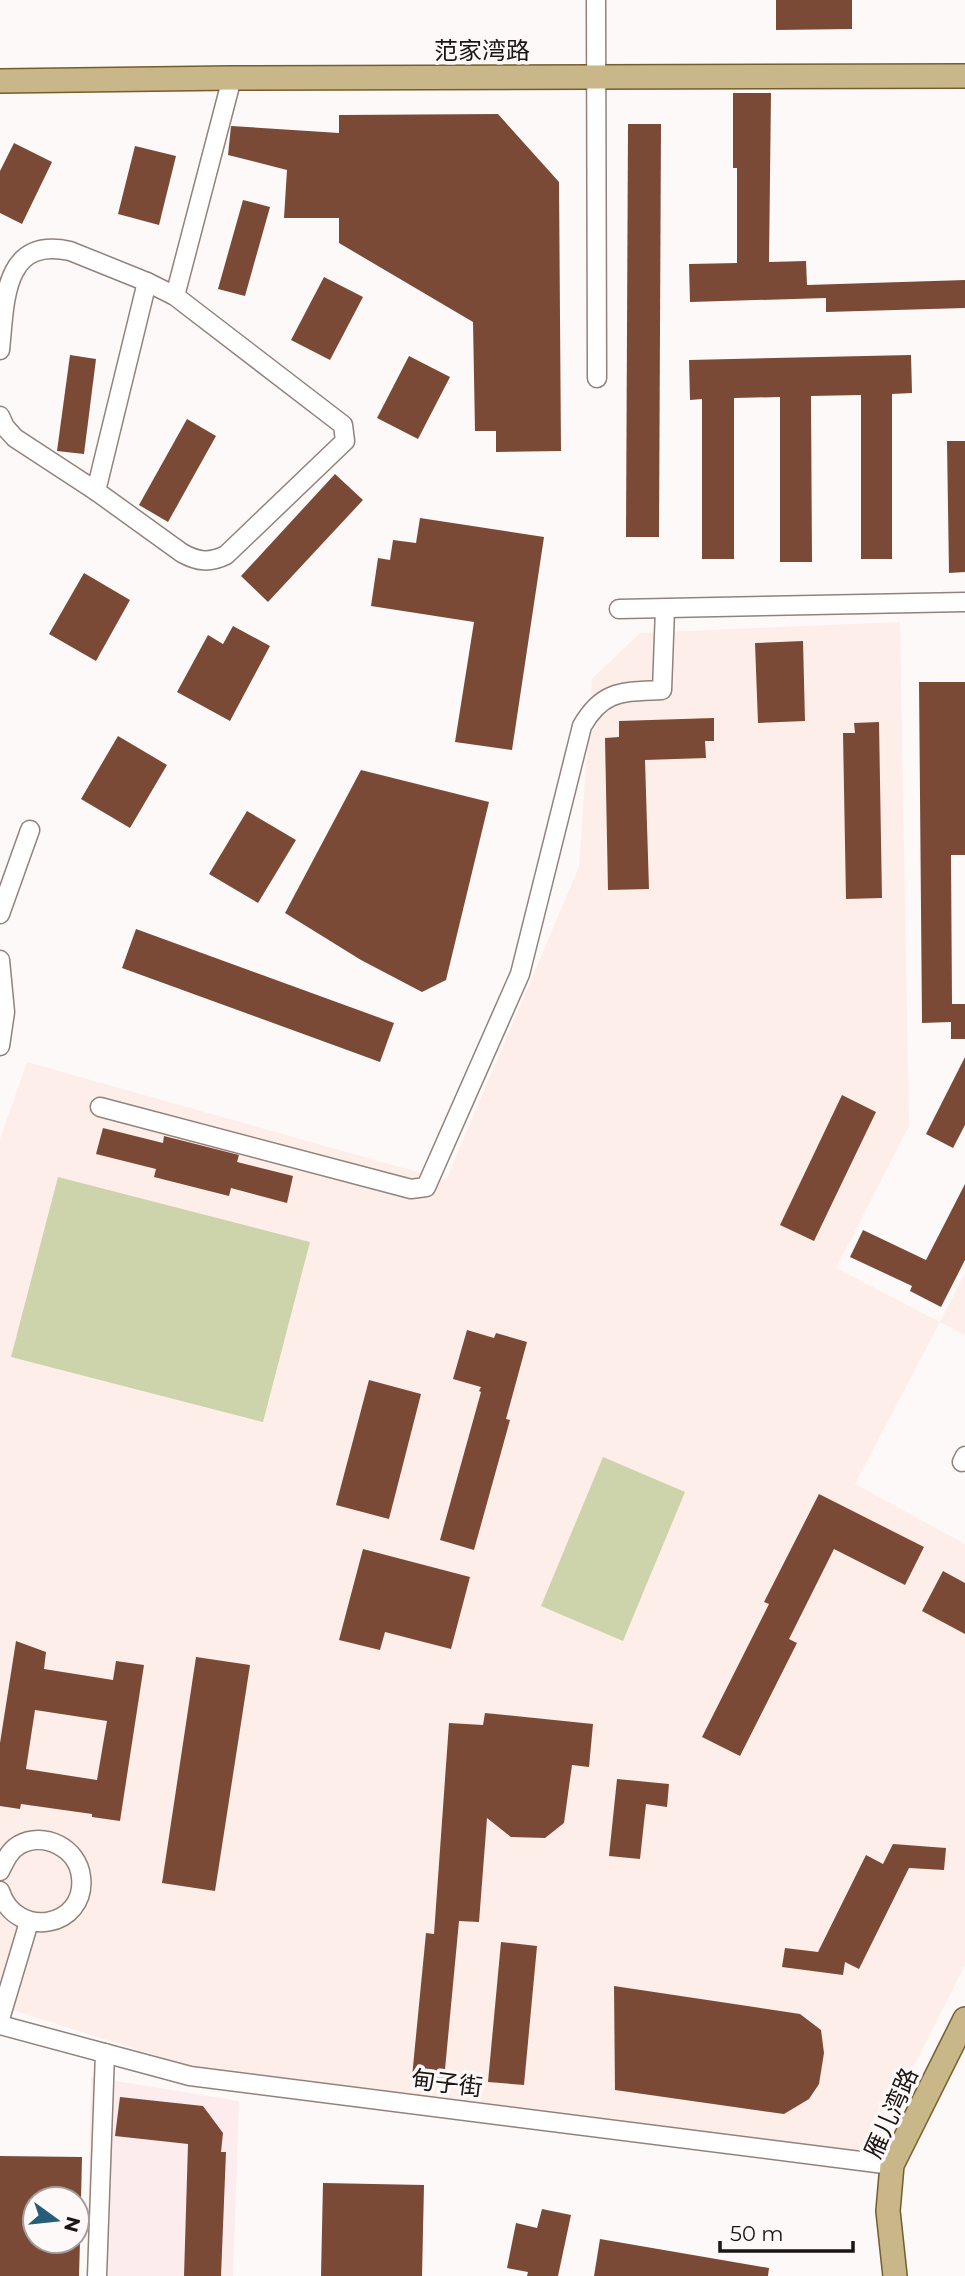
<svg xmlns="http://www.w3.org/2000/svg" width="965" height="2276" font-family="Montserrat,'Noto Sans SC',sans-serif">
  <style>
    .built { fill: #feeee9 }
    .industrial { fill: #fceced }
    .green { fill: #cdd3ab }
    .building { fill: #7b4a37; fill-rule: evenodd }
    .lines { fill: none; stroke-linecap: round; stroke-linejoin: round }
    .minor-casing { stroke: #92827c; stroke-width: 21 }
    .major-casing { stroke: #755e2c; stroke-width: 26 }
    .minor { stroke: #fff; stroke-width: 18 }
    .major { stroke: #c9b689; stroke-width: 23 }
    .labels { text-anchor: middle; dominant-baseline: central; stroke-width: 7; stroke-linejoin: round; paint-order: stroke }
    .street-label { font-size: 24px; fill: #1b1513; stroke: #fdf9f8 }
  </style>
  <rect width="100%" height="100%" fill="#fdf9f8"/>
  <polygon class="built" points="900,622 909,1126 836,1268 940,1322 965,1273 965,1335 940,1322 855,1484 965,1544 965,1965 868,2157 195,2068 0,2006 0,1139 27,1062 446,1180 579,867 592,679 640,633"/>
  <polygon class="industrial" points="91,2077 239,2101 233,2276 87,2276"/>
  <g class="green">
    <polygon points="58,1177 310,1242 263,1422 11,1357"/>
    <polygon points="603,1457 685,1492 623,1641 541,1606"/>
  </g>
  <g class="building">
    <polygon points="776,0 852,0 852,29 776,30"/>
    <polygon points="733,93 771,93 769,262 806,261 807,285 965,280 965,308 826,312 826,298 690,302 689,264 737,263 737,168 733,168"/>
    <polygon points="498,114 559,182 561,451 496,452 496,431 475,431 473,322 339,243 339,218 284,218 287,170 228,155 231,126 339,133 339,115"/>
    <polygon points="628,124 661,124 659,537 626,537"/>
    <polygon points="14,143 52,162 22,224 0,213 0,171"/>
    <polygon points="135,146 176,156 159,225 118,214"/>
    <polygon points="243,200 270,207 245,296 218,289"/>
    <polygon points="324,277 363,297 330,360 291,340"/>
    <polygon points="70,355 96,359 84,454 57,451"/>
    <polygon points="911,355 912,393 892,394 892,559 861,559 861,395 811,396 812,562 780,562 780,397 734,398 734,559 702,559 702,399 690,400 689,360"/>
    <polygon points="409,356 450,377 418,439 377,418"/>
    <polygon points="187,419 216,436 168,522 139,505"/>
    <polygon points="947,441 965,441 965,572 949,573"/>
    <polygon points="335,474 363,500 268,602 241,576"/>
    <polygon points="420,518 544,537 512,750 455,742 474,622 371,606 378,558 390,560 393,540 416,543"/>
    <polygon points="84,573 130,600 96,661 49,634"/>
    <polygon points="233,626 270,646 230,721 177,692 208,635 223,644"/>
    <polygon points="803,641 805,721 758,723 755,643"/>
    <polygon points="919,682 965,682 965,855 951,855 952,1004 965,1004 965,1039 951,1039 951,1022 922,1023"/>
    <polygon points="714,718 714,741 705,741 706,758 645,760 649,889 608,890 605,738 619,737 619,721"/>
    <polygon points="879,722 882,898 846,899 843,733 855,733 854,723"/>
    <polygon points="118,736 167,765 130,828 81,799"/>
    <polygon points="361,770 489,802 446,980 422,992 361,960 285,913"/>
    <polygon points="247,811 296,840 258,903 209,874"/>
    <polygon points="136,929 394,1023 380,1062 122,968"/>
    <polygon points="965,1057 965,1125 953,1148 926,1134"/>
    <polygon points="842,1095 876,1112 814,1241 780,1225"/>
    <polygon points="103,1128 163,1143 164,1136 239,1155 237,1162 293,1176 287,1203 231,1188 229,1196 154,1177 156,1169 96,1154"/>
    <polygon points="965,1184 965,1260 941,1307 910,1291 912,1286 850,1257 863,1230 926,1260"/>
    <polygon points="467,1330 494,1338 496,1333 527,1342 506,1419 510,1420 474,1550 440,1540 481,1392 479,1391 481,1387 453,1379"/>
    <polygon points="369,1380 421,1394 389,1519 336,1505"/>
    <polygon points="819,1494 924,1547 905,1585 834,1549 789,1639 797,1643 740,1756 702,1737 769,1604 764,1602"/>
    <polygon points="363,1549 470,1577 451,1649 385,1632 380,1650 339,1640"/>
    <polygon points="943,1571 965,1583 965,1634 922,1611"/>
    <path d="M16 1641 46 1652 44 1669 113 1680 116 1661 144 1665 120 1821 92 1817V1814L21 1804 20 1809 0 1806V1743ZM35 1710 107 1721 97 1780 26 1769Z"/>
    <polygon points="196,1657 250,1665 215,1891 162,1883"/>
    <polygon points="485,1713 593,1724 589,1767 572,1765 564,1823 545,1838 511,1837 487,1818 479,1922 459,1921 444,2080 412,2077 426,1933 434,1934 449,1723 483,1725"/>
    <polygon points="617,1779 669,1784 667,1807 646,1804 640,1859 609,1856"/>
    <polygon points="893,1844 946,1848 944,1870 909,1868 859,1969 845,1962 843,1975 782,1967 785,1948 818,1952 866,1855 883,1864"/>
    <polygon points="501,1942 537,1946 524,2085 488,2082"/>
    <polygon points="614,1986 800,2014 821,2030 824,2053 819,2084 809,2099 784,2114 615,2090"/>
    <polygon points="120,2097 203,2106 223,2133 221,2152 226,2152 221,2276 184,2276 188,2144 115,2136"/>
    <polygon points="0,2156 82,2157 81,2199 35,2199 35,2241 80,2241 79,2276 0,2276"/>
    <polygon points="323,2183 424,2185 422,2276 321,2276"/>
    <polygon points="542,2209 571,2215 558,2276 527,2276 528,2272 507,2268 516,2223 537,2228"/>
    <polygon points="600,2239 769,2268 768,2276 594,2276"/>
  </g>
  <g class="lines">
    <g class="minor-casing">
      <g id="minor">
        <polyline points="596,0 597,378"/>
        <polyline points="175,296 232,78"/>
        <path d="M0 350C5 304 2 236 70 251L147 282 175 296 343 425 345 441 226 555C210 563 198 562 182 553L96 491 15 438 5 427 0 416"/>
        <polyline points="96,491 147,282"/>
        <polyline points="619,609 965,602"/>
        <polyline points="0,914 30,830"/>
        <polyline points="0,960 5,1012 0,1046"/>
        <path d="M100 1107 411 1189 426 1187 520 974 582 726C603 689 624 692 662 690L665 609"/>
        <polyline points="962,1462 965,1456"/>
        <path d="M0 1871C5 1861 9 1851 19 1845 44 1831 78 1848 81 1877 87 1927 16 1941 0 1891"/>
        <polyline points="0,2019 29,1922"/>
        <polyline points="0,2025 190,2076 892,2165"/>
        <polyline points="97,2276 105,2053"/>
      </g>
    </g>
    <g class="major-casing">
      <g id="major">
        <polyline points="0,81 232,78 965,76"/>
        <polyline points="895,2276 888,2211 892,2165 965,2019"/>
      </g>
    </g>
    <use href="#minor" class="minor"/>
    <use href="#major" class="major"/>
  </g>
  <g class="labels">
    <g class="street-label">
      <text x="482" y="50">范家湾路</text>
      <text transform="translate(447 2083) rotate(7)">甸子街</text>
      <text transform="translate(891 2113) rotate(-66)">雁儿湾路</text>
    </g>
  </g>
  <g transform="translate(56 2220) rotate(105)"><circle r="33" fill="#fdf9f8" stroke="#a39e9c" stroke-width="2"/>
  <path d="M0-5L12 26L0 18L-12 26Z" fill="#275d78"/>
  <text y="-10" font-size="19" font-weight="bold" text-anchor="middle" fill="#1b1513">N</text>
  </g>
  <path d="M720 2241v10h133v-10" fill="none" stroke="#1b1513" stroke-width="3.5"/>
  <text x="730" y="2241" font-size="21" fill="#1b1513" stroke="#fdf9f8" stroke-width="5" paint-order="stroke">50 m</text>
</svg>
